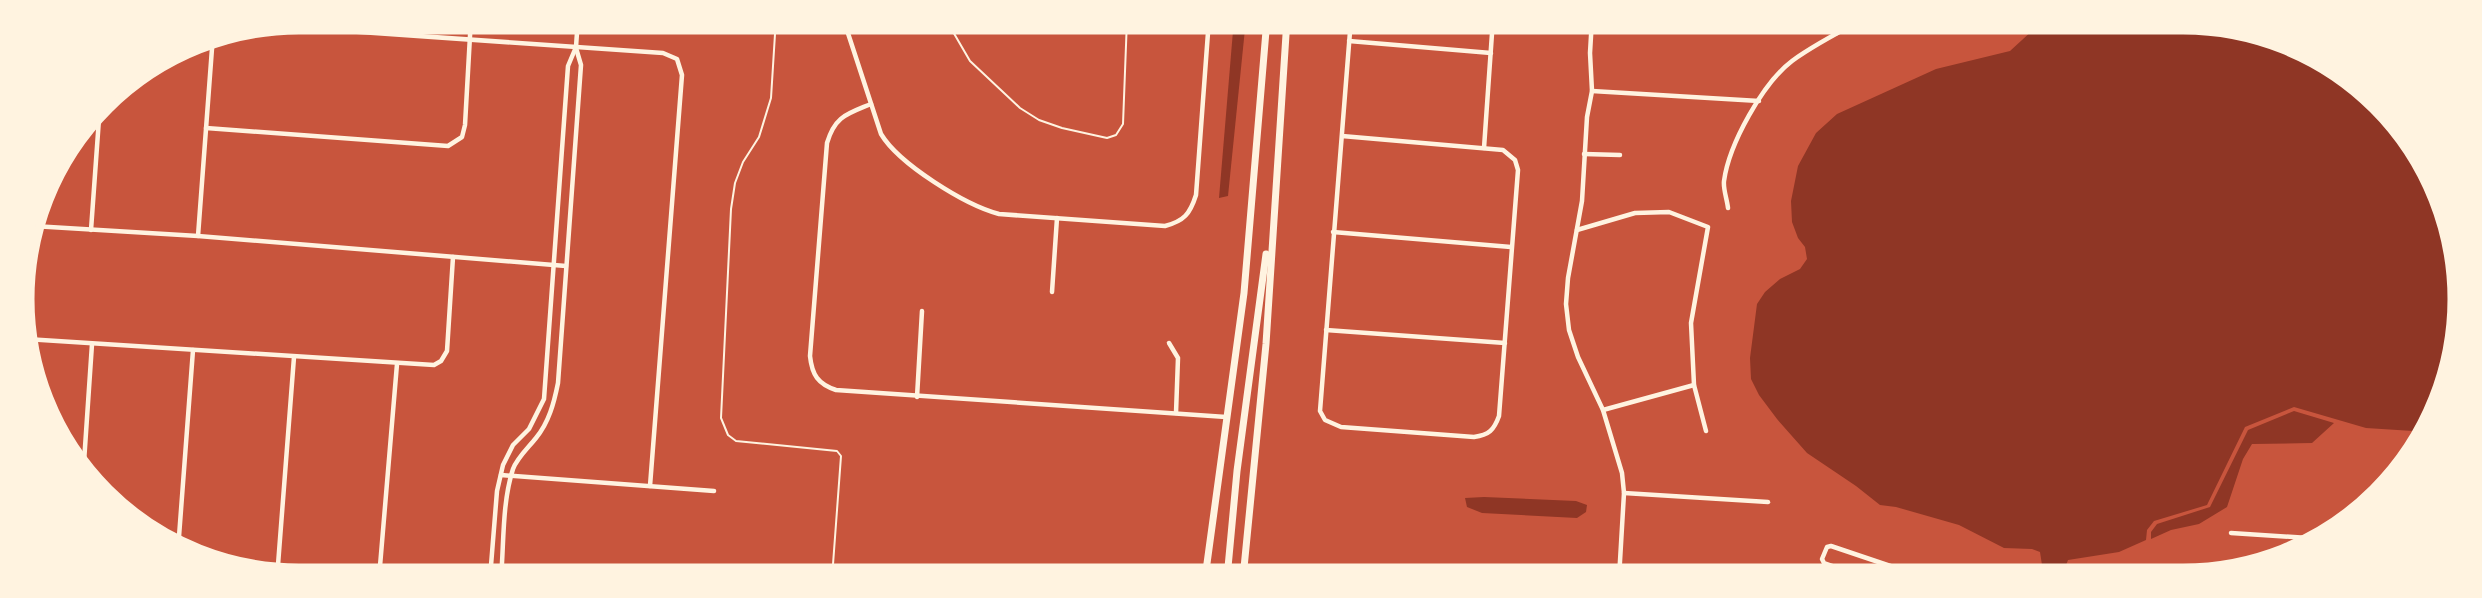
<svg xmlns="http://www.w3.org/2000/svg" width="2482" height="598" font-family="'Roboto Condensed',sans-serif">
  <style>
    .water { fill: #8f3625 }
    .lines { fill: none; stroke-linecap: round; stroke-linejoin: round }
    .path { stroke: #fff3e0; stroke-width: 2 }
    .minor { stroke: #fff3e0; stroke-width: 4.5 }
    .primary { stroke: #fff3e0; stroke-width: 7 }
    .rim { fill: none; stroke: #fff3e0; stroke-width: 9 }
  </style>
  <rect width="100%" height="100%" fill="#c8553d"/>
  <g class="water">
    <polygon points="1234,19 1246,19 1228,196 1219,198"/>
    <polygon points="2044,20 2220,20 2324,55 2407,128 2455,227 2462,336 2435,424 2429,432 2366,428 2294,407 2245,427 2207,505 2154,521 2147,530 2146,540 2119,552 2068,560 2061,578 2044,578 2040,552 2032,549 2004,548 1959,525 1896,507 1880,505 1856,486 1807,453 1777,419 1759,395 1751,379 1750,358 1757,304 1765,292 1780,279 1800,269 1807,259 1805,247 1798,238 1792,222 1791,201 1798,166 1816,133 1837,114 1936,69 2010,51"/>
    <polygon points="2294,411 2334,423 2312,443 2252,444 2243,459 2227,507 2199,524 2171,530 2151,539 2151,532 2157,524 2210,507 2248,430"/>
    <polygon points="1484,497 1576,501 1587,505 1586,512 1577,518 1482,513 1467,507 1465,498"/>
  </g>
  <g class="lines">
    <g class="path">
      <polyline points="776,18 771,98 759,137 743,162 735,183 731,209 721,418 728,435 736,441 837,451 841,456 832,578"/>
      <polyline points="945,18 970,61 1020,108 1039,120 1062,128 1107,138 1116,135 1123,124 1127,19"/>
    </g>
    <g class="minor">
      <path d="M843 18 881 134C899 164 965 205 999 214L1165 226C1184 221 1190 214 1196 195L1209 19"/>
      <polyline points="1592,19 1590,53 1592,91 1587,117 1582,201 1568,278 1566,304 1569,330 1578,357 1603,410 1622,473 1624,493 1619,578"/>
      <polyline points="1827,19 1837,33"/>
      <polyline points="260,25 663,53 677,59 682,75 650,486"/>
      <polyline points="1349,41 1491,53"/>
      <polyline points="1592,91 1759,101"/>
      <path d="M871 104C847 114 835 116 827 143L810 356C812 375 818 384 836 390L1226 417"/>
      <polyline points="206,128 448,146 462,137 465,125 471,18"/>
      <path d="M1342 136 1503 150 1515 160 1518 170 1499 416C1494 430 1489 435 1474 437L1341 427 1325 420 1320 411 1351 19"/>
      <polyline points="1484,148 1493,19"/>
      <polyline points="1584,154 1620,155"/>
      <path d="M1728 208C1727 199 1723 189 1724 181 1729 144 1763 83 1792 61 1814 45 1839 32 1862 20"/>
      <polyline points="33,226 198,236 566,266"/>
      <polyline points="91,230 100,105"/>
      <polyline points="1577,230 1635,213 1669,212 1708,227 1691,323 1694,385 1706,431"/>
      <polyline points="1333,232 1511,247"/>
      <polyline points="198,236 213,35"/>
      <polyline points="1052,292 1057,218"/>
      <polyline points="1326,330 1505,343"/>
      <polyline points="26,339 434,365 441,361 447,351 453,257"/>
      <polyline points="1169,343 1178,358 1176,413"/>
      <polyline points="917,397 922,311"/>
      <polyline points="1603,410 1694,385"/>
      <polyline points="501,475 714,491"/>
      <polyline points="83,477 92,344"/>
      <polyline points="1624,493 1768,502"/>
      <polyline points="2231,533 2324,539"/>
      <polyline points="2311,549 2311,539"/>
      <polyline points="178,550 193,350"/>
      <polyline points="490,576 523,578"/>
      <polyline points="1864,577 1824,563 1822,559 1827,547 1831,546 1926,578"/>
      <polyline points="277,578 294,357"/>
      <polyline points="379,578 397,364"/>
      <polyline points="490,578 497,491 503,465 513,445 529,429 544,399 568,66 576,47 578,18"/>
      <path d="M501 578C504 543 502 503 513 469 517 458 528 448 536 438 549 422 554 403 558 383L581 65 576 48"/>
    </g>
    <g class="primary">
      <polyline points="1205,578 1244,293 1267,19"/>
      <polyline points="1227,578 1237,471 1266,254"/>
      <polyline points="1243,578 1266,344 1287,19"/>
    </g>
  </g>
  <path d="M0 0H2482V598H0ZM299 30H2183A269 269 0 0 1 2452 299V299A269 269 0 0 1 2183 568H299A269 269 0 0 1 30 299V299A269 269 0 0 1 299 30Z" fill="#fff3e0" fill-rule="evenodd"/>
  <path class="rim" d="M299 30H2183A269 269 0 0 1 2452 299V299A269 269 0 0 1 2183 568H299A269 269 0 0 1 30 299V299A269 269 0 0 1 299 30Z"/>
</svg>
